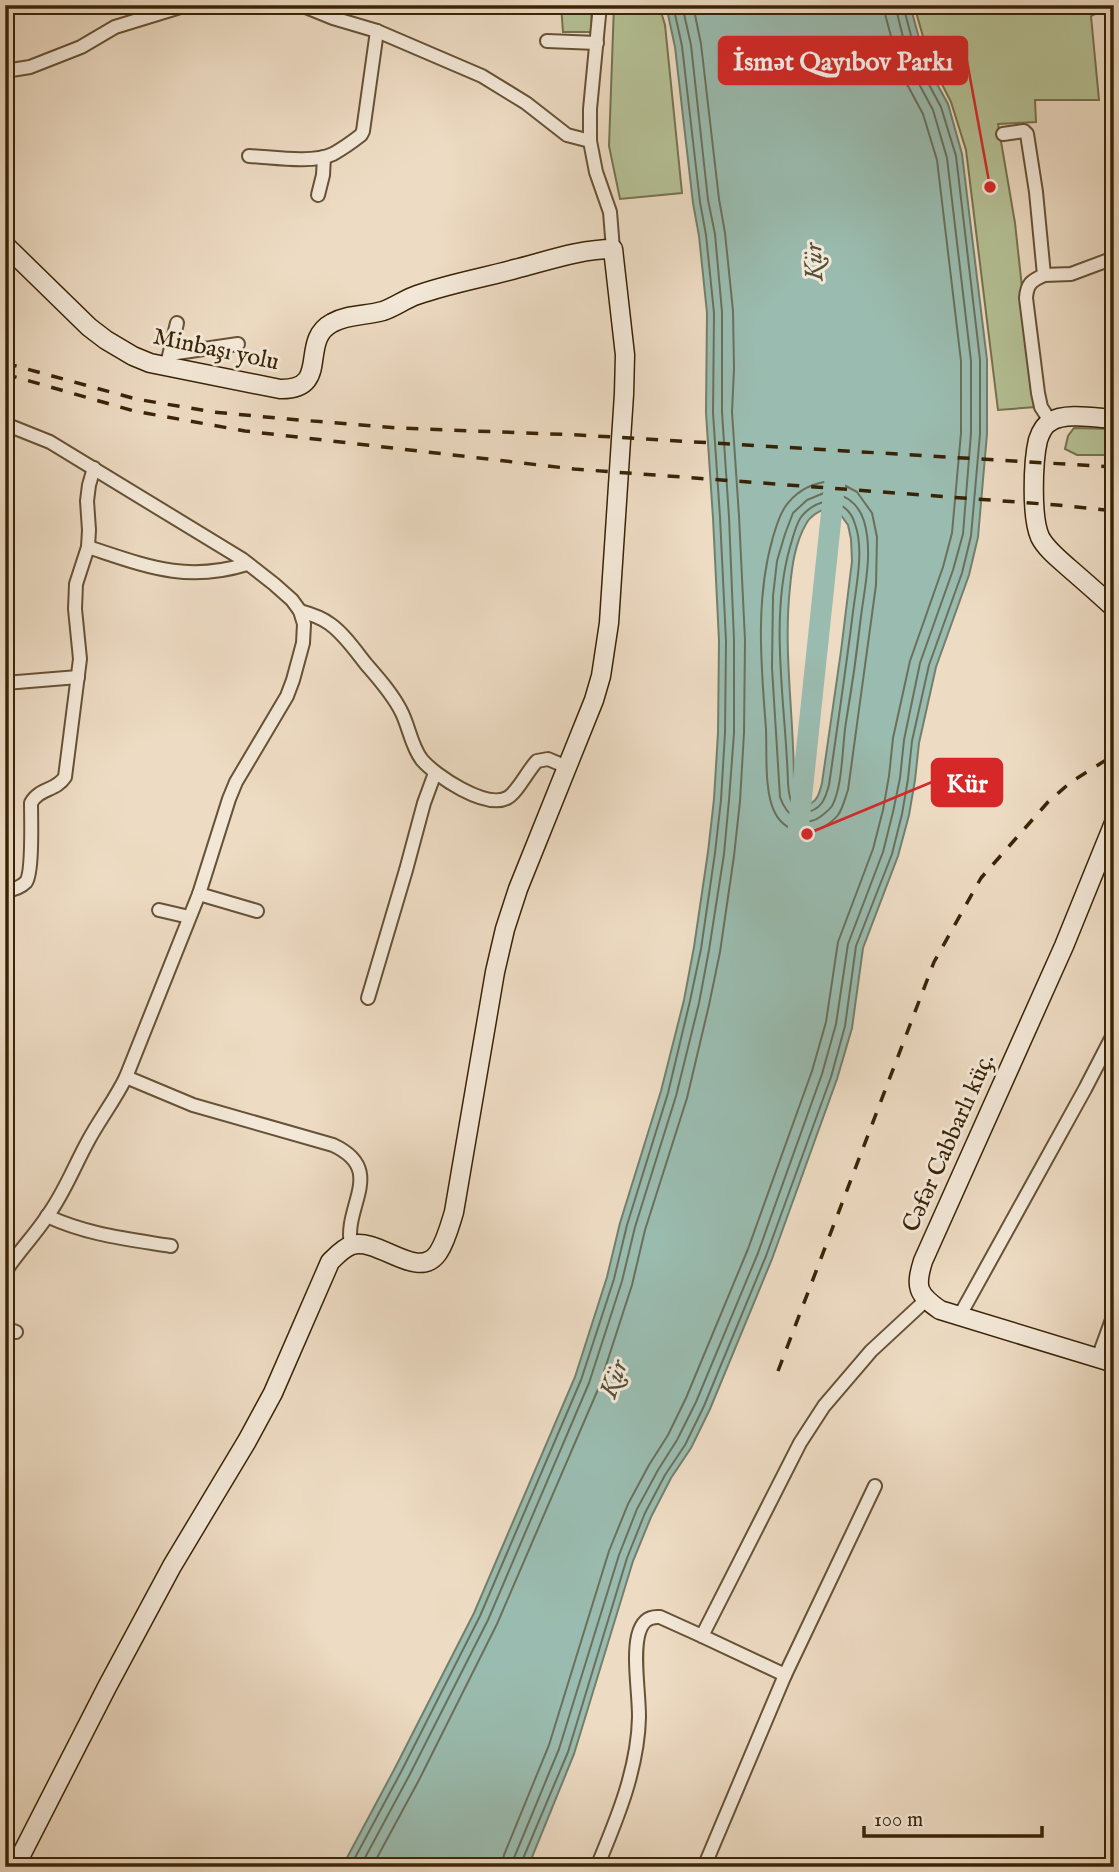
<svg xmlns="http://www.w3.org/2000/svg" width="1119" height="1872" font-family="'IM FELL English',serif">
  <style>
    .green { fill: #b5c196; stroke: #77724e; stroke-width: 2 }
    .water { fill: #9abbaf; stroke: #737f6b; stroke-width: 2; fill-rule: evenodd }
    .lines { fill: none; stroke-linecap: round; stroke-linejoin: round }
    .shore { stroke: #6a705a; stroke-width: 2 }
    .river { stroke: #9abbaf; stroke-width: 21 }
    .street-casing { stroke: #665235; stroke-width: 16 }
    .secondary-casing { stroke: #392406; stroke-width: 21 }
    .street { stroke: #f3e8d8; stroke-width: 12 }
    .secondary { stroke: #f3e8d8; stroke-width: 18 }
    .rail { stroke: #392406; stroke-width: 3.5; stroke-dasharray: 12 12; stroke-linecap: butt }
    .labels { text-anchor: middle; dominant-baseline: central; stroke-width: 6; stroke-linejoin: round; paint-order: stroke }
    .street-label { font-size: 24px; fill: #392406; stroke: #f3e8d8 }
    .water-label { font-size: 26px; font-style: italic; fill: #565139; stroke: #f3e8d8 }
    .leader { fill: none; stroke: #d62828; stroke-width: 2.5 }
    .callout-dot { fill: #d62828; stroke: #f3e8d8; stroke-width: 2.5 }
    .callout { fill: #d62828; stroke: #d62828; stroke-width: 2.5 }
    .callout-label { font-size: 26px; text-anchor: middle; font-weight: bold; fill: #fff }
  </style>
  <rect width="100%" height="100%" fill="#eddbc3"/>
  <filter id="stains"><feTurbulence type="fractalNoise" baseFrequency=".00286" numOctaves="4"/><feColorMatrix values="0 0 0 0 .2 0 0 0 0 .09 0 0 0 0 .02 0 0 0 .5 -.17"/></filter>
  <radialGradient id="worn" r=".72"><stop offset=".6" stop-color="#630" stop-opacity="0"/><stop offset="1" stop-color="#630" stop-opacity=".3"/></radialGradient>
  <g class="green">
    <polygon points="561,5 591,5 592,32 563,32"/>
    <polygon points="614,5 659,5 665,25 682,193 620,199 609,146"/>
    <polygon points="914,5 1114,5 1091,16 1099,100 1035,100 1036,122 998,124 1015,223 1035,407 998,410 966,150 951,102 930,61"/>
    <polygon points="1074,428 1114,429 1114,455 1077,455 1065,449 1068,436"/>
  </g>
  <path class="water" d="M666 5H910L926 64 948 104 962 154 987 360V434L978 537 969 575 936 667 919 743 915 780 909 815 898 856 863 948 852 1028 837 1079 772 1259 710 1409 691 1448 671 1478 651 1517 633 1561 574 1754 528 1867H342L395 1768 474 1613 575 1377 607 1277 620 1223 661 1091 684 1000 694 947 708 852 714 799 718 733 719 641 713 518 706 413 707 313 699 236 693 203 675 47ZM826 508 837 510 848 525 851 539 852 561 841 651 822 783C819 795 817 803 804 806 796 800 796 791 794 782 794 717 783 652 790 587 792 566 795 543 806 524 810 516 818 512 826 508Z"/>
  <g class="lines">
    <g class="shore">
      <path d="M824 482 844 485 857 492 872 513 877 537 876 585 848 790C845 798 843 808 838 815 822 835 789 839 775 813 764 792 767 753 766 729 761 665 755 599 773 537 776 527 779 516 785 507 794 494 808 485 824 482Z"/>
      <path d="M824 493C843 492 858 502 864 521 873 551 865 586 861 616 857 652 852 687 846 722 842 746 843 786 832 806 829 810 824 814 820 817 802 829 786 815 780 797L772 668 773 596 777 561 785 534 793 513 807 500Z"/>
      <path d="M828 501C841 503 851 510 855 524 865 551 855 591 852 620 845 675 837 730 829 785 825 800 821 810 804 813 790 808 789 796 788 783 786 707 769 621 790 547 793 538 795 526 801 517 808 508 817 503 828 501Z"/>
      <polyline points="350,1867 401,1772 480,1616 581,1380 614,1279 627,1225 668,1093 690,1001 701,949 715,853 721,800 725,733 726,641 720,517 713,413 714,313 706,235 700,202 682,46 673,5"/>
      <polyline points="360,1867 409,1776 488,1620 589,1383 622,1281 635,1227 676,1096 699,1003 709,950 724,854 729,800 734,733 734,640 729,517 722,412 722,312 715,234 708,200 691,45 682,5"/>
      <polyline points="372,1867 419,1780 497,1624 599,1387 632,1285 645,1230 687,1098 709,1005 720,952 734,856 740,801 744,733 745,640 739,516 732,412 734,369 733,311 725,233 719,199 701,44 693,5"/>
      <polyline points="502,1867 504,1855 549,1745 609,1551 628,1504 649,1465 668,1435 686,1398 748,1249 812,1071 826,1022 838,942 873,849 883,810 889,776 893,738 910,661 943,567 952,533 961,433 961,361 937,160 923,114 901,73 885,14 884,5"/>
      <polyline points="513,1867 514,1858 559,1749 619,1555 637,1509 658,1470 677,1440 696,1402 758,1253 822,1074 836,1024 848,944 883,852 893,812 900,778 904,740 920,663 953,570 963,534 971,433 971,361 947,158 933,110 911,69 895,5"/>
      <polyline points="522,1867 522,1861 568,1752 627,1558 645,1513 665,1475 685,1445 704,1406 766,1256 831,1077 845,1026 856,946 892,854 902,814 908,779 912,741 929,665 962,573 971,536 980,434 980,360 956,156 941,107 919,66 903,5"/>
    </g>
    <polyline class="river" points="798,831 835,480"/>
    <g class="street-casing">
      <g id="street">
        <polyline points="301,5 333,18 377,31 482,76 526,103 567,135 590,141"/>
        <polyline points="600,5 590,109 590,141 596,172 610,212 613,249"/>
        <polyline points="547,41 597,43"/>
        <polyline points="5,71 30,67 81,47 115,27 177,8 181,5"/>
        <path d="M1003 134 1024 131 1027 134 1036 192 1044 275C1031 281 1027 284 1026 298L1038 393 1041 407 1050 421"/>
        <path d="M249 156C272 157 312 164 333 154 342 149 352 142 361 135L363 131 377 31"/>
        <polyline points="318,195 323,175 324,157"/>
        <polyline points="1044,275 1071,274 1114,258"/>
        <polyline points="170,354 238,344"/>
        <polyline points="168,360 177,323"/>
        <path d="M5 424 50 442 242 559 274 584 292 600 300 611 304 624 303 643 293 680 287 696 236 782 229 799 199 894 126 1077C115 1100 99 1120 87 1143 74 1167 64 1193 48 1215 35 1235 18 1252 5 1272"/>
        <path d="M88 547C146 566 186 583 247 564"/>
        <path d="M300 611C311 614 321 617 330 624 344 634 355 650 366 664 378 678 392 693 401 711 409 726 411 746 422 760 436 776 485 809 507 798 517 793 528 770 537 761L548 759 567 767"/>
        <polyline points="5,683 78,677"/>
        <path d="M5 891C12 890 21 887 26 882 33 872 31 817 31 803 39 788 56 791 65 777L80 659 75 609 76 584 88 547 89 530 87 501 89 485 94 468"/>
        <polyline points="199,894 257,911"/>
        <polyline points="159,910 189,917"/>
        <polyline points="368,998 406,870 424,803 435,773"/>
        <path d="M126 1077 193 1105 333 1145C387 1170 343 1206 351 1245"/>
        <path d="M47 1216C88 1235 128 1239 171 1246"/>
        <polyline points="959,1317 1085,1089 1114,1033"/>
        <polyline points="5,1328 16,1332"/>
        <polyline points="1098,1358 1114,1314"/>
        <polyline points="785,1675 702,1636 800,1443 824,1406 871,1351 926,1300"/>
        <path d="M597 1867C617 1819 638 1769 639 1717 639 1692 633 1659 638 1636 641 1623 647 1616 660 1617L702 1636"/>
        <polyline points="704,1867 785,1675 875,1486"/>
      </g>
    </g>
    <g class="secondary-casing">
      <g id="secondary">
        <path d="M5 245 89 327 106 340 133 356 150 363 280 389C332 390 298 341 332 323 348 314 366 316 383 311 395 307 405 299 417 295 448 284 482 278 515 269 547 261 580 249 613 249L625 355 624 394 609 623 601 676 594 700 518 889 505 929 495 972 454 1212C450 1225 446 1241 438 1253 418 1282 379 1237 352 1245 343 1248 336 1256 330 1262L273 1393 247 1441 172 1566 107 1687 15 1867"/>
        <path d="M1114 419C1097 418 1064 412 1050 422 1044 425 1040 434 1038 440 1033 461 1031 517 1040 537 1046 549 1059 559 1069 568 1084 581 1099 594 1114 608"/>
        <path d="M1114 823 1064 946 923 1261C915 1287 917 1294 940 1310L1114 1363"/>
      </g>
    </g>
    <use href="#street" class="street"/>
    <use href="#secondary" class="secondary"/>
    <g class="rail">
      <polyline points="5,363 136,399 213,412 288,419 397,428 579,435 1114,467"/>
      <polyline points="5,374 134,411 245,431 574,469 1057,505 1114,511"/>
      <polyline points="778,1371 934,962 981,878 1048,802 1071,782 1114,755"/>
    </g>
  </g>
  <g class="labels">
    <g class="street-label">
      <text transform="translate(216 350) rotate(12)">Minbaşı yolu</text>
      <text transform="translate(949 1143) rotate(-66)">Cəfər Cabbarlı küç.</text>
    </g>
    <g class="water-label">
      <text transform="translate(814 262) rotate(-92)">Kür</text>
      <text transform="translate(614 1379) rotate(-70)">Kür</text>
    </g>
  </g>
  <path class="leader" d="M990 187L967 61M807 834L932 782"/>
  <g class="callout-dot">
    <circle cx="990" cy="187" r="7"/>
    <circle cx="807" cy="834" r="7"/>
  </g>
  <g class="callout">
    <rect x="719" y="37" width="248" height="47" rx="7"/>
    <rect x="932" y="759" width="70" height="47" rx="7"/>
  </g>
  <g class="callout-label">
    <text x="843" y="70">İsmət Qayıbov Parkı</text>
    <text x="967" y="792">Kür</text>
  </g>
  <rect width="1119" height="1872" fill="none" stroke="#eddbc3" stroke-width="28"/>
  <rect x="7" y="7" width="1105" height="1858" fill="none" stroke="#392406" stroke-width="3.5"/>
  <rect x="14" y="14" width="1091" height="1844" fill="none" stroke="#392406" stroke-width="2"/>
  <path d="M864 1826v10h178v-10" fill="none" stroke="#392406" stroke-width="3.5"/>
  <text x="874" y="1826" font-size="21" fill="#392406" stroke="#f3e8d8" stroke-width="5" paint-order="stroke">100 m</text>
  <rect width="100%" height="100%" filter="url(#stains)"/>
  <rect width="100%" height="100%" fill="url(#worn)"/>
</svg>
